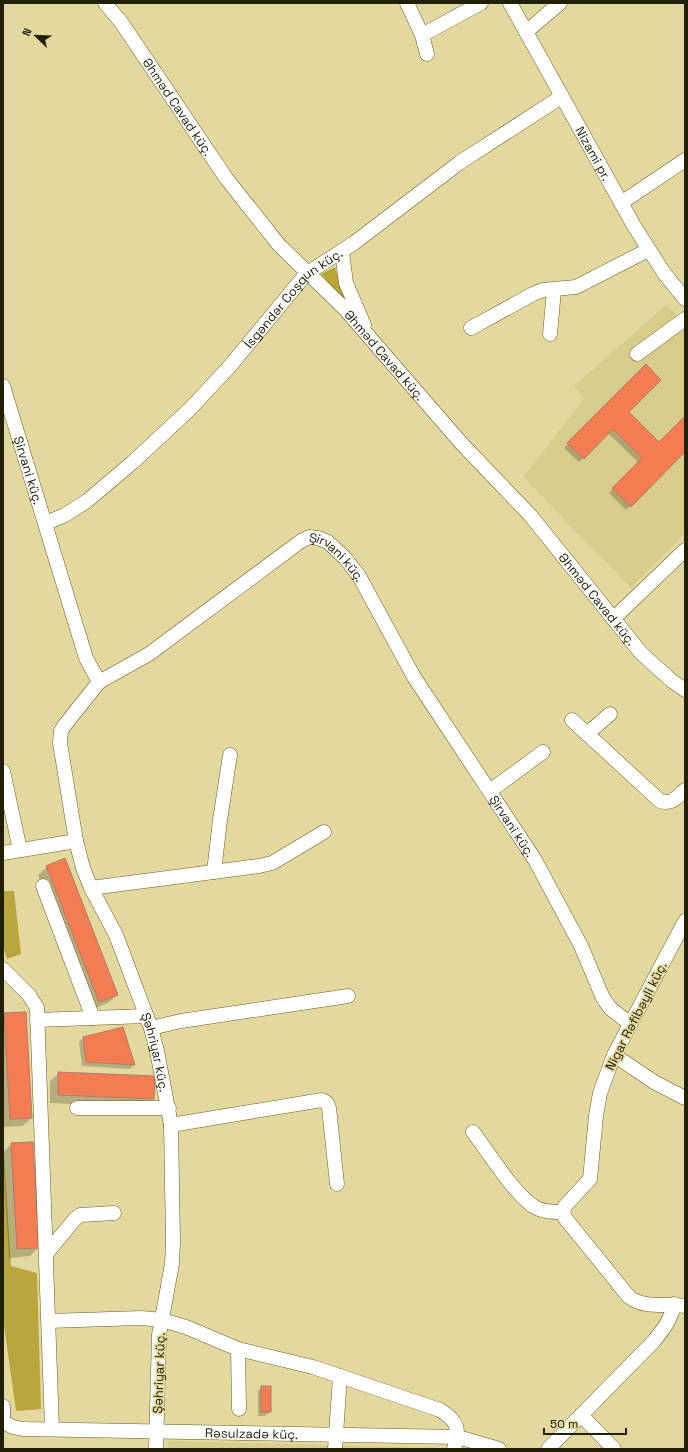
<svg xmlns="http://www.w3.org/2000/svg" width="688" height="1452" font-family="'Space Grotesk',sans-serif">
  <style>
    .built { fill: #d8cc8a }
    .green { fill: #b8a633 }
    .forest { fill: #b9a73d }
    .shadow { fill: #0003 }
    .building { fill: #f47c52; stroke: #b37b67 }
    .lines { fill: none; stroke-linecap: round; stroke-linejoin: round }
    .minor-casing { stroke: #665d24; stroke-width: 15 }
    .minor { stroke: #fff; stroke-width: 14 }
    .labels { text-anchor: middle; dominant-baseline: central; stroke-width: 3.5; stroke-linejoin: round; paint-order: stroke }
    .street-label { font-size: 13px; fill: #221f07; stroke: #e3d99e }
  </style>
  <rect width="100%" height="100%" fill="#e3d99e"/>
  <g class="built">
    <polygon points="667,304 685,324 685,533 631,588 523,477 584,399 574,386"/>
    <polygon points="168,1441 440,1448 168,1449"/>
  </g>
  <polygon class="green" points="335,267 346,303 321,274"/>
  <g class="forest">
    <polygon points="3,891 14,891 21,954 7,959 3,946"/>
    <polygon points="3,1140 11,1266 37,1273 41,1409 16,1411 3,1318"/>
  </g>
  <g class="shadow">
    <polygon points="646,366 628,412 659,443 685,417 685,451 626,510 609,493 639,463 608,433 579,462 564,448"/>
    <polygon points="47,867 117,995 108,1003 90,1010 38,875"/>
    <polygon points="4,1014 31,1118 23,1126 3,1127 3,1015"/>
    <polygon points="83,1038 134,1065 130,1069 82,1066 79,1042"/>
    <polygon points="59,1073 153,1098 144,1107 50,1103 50,1081"/>
    <polygon points="12,1144 38,1248 30,1256 9,1258 3,1152"/>
    <polygon points="262,1387 270,1412 265,1416 258,1416 258,1391"/>
  </g>
  <g class="building">
    <polygon points="646,364 661,380 629,412 659,442 685,416 685,452 631,507 612,488 642,458 613,429 584,459 567,443"/>
    <polygon points="65,858 118,995 99,1002 46,866"/>
    <polygon points="26,1012 32,1118 10,1119 4,1013"/>
    <polygon points="123,1027 135,1065 86,1062 83,1037"/>
    <polygon points="58,1072 155,1076 154,1099 58,1095"/>
    <polygon points="33,1142 39,1248 17,1249 11,1143"/>
    <rect x="261" y="1386" width="10" height="26"/>
  </g>
  <g class="lines">
    <g class="minor-casing">
      <g id="minor">
        <path id="s1" d="M105 3 121 22 226 178 279 245 345 309 462 444 530 515 641 653 672 681 685 690"/>
        <polyline points="407,3 422,35 427,54"/>
        <path id="s2" d="M510 3 634 226 664 273 685 299"/>
        <polyline points="526,32 560,3"/>
        <polyline points="422,35 481,3"/>
        <polyline points="621,203 685,160"/>
        <polyline points="342,252 346,283 364,325"/>
        <polyline points="471,328 533,294 543,290 576,287 648,250"/>
        <polyline points="550,334 554,290"/>
        <polyline points="637,354 685,319"/>
        <path id="s3" d="M3 386 86 658 99 682 149 654 301 541 309 537 318 538 328 542 345 558 359 576 414 677 535 860 581 946 603 998 610 1008 629 1023"/>
        <path id="s4" d="M46 523 65 515 87 501 133 462 190 409 230 366 306 274 354 243 459 163 561 97"/>
        <polyline points="613,619 685,550"/>
        <path id="s5" d="M99 682 64 726 61 731 60 743 76 841 83 868 91 888 116 935 151 1028 157 1051 171 1125 173 1242 172 1264 159 1335 156 1449"/>
        <path d="M572 720 660 801C672 805 677 797 685 790"/>
        <polyline points="587,734 610,714"/>
        <polyline points="3,771 20,850"/>
        <polyline points="490,791 543,752"/>
        <polyline points="3,853 76,841"/>
        <polyline points="214,872 220,820 230,755"/>
        <polyline points="43,886 93,1018"/>
        <polyline points="91,888 259,866 272,863 324,832"/>
        <path d="M685 921 614 1055 600 1093 596 1116 590 1179 565 1206 563 1212 565 1218 629 1297C645 1309 665 1303 685 1306"/>
        <polyline points="3,969 29,995 37,1008 52,1429"/>
        <polyline points="37,1020 146,1016"/>
        <polyline points="151,1028 181,1021 348,996"/>
        <polyline points="614,1055 654,1082 685,1098"/>
        <polyline points="77,1108 169,1108"/>
        <polyline points="171,1125 322,1100 327,1103 329,1108 337,1184"/>
        <path d="M473 1132C489 1153 512 1191 533 1206 542 1212 552 1212 563 1212"/>
        <polyline points="46,1254 75,1219 80,1215 114,1213"/>
        <path d="M49 1321 141 1318 162 1320 186 1327 238 1349 313 1367 440 1410C458 1421 460 1429 454 1449"/>
        <polyline points="238,1349 239,1409"/>
        <polyline points="3,1406 3,1419"/>
        <polyline points="581,1415 614,1449"/>
        <path id="s6" d="M3 1422 13 1427 23 1429 458 1437 499 1449"/>
        <polyline points="335,1449 340,1376"/>
        <path d="M548 1449 653 1342C663 1330 671 1320 674 1304"/>
      </g>
    </g>
    <use href="#minor" class="minor"/>
  </g>
  <g class="labels">
    <g class="street-label">
      <text stroke="none"><textPath href="#s1" startOffset="127">Əhməd Cavad küç.</textPath></text>
      <text stroke="none"><textPath href="#s2" startOffset="172">Nizami pr.</textPath></text>
      <text stroke="none"><textPath href="#s4" startOffset="337">İsgəndər Coşqun küç.</textPath></text>
      <text stroke="none"><textPath href="#s1" startOffset="451">Əhməd Cavad küç.</textPath></text>
      <text stroke="none"><textPath href="#s3" startOffset="88">Şirvani küç.</textPath></text>
      <text stroke="none"><textPath href="#s3" startOffset="603">Şirvani küç.</textPath></text>
      <text stroke="none"><textPath href="#s1" startOffset="775">Əhməd Cavad küç.</textPath></text>
      <text stroke="none"><textPath href="#s3" startOffset="927">Şirvani küç.</textPath></text>
      <text transform="translate(636 1016) rotate(-63)">Nigar Rəfibəyli küç.</text>
      <text stroke="none"><textPath href="#s5" startOffset="400">Şəhriyar küç.</textPath></text>
      <text transform="translate(159 1373) rotate(-88)">Şəhriyar küç.</text>
      <text stroke="none"><textPath href="#s6" startOffset="250">Rəsulzadə küç.</textPath></text>
    </g>
  </g>
  <rect width="688" height="1452" fill="none" stroke="#221f07" stroke-width="8"/>
  <g transform="translate(36 36) rotate(293)" stroke="#e3d99e" stroke-width="3" paint-order="stroke">
  <path d="M0-3L7 15L0 10L-7 15Z" fill="#221f07"/>
  <text y="-6" font-size="11" font-weight="bold" text-anchor="middle" fill="#221f07">N</text>
  </g>
  <path d="M544 1428v6h82v-6" fill="none" stroke="#221f07" stroke-width="2"/>
  <text x="550" y="1428" font-size="12" fill="#221f07" stroke="#e3d99e" stroke-width="3" paint-order="stroke">50 m</text>
</svg>
